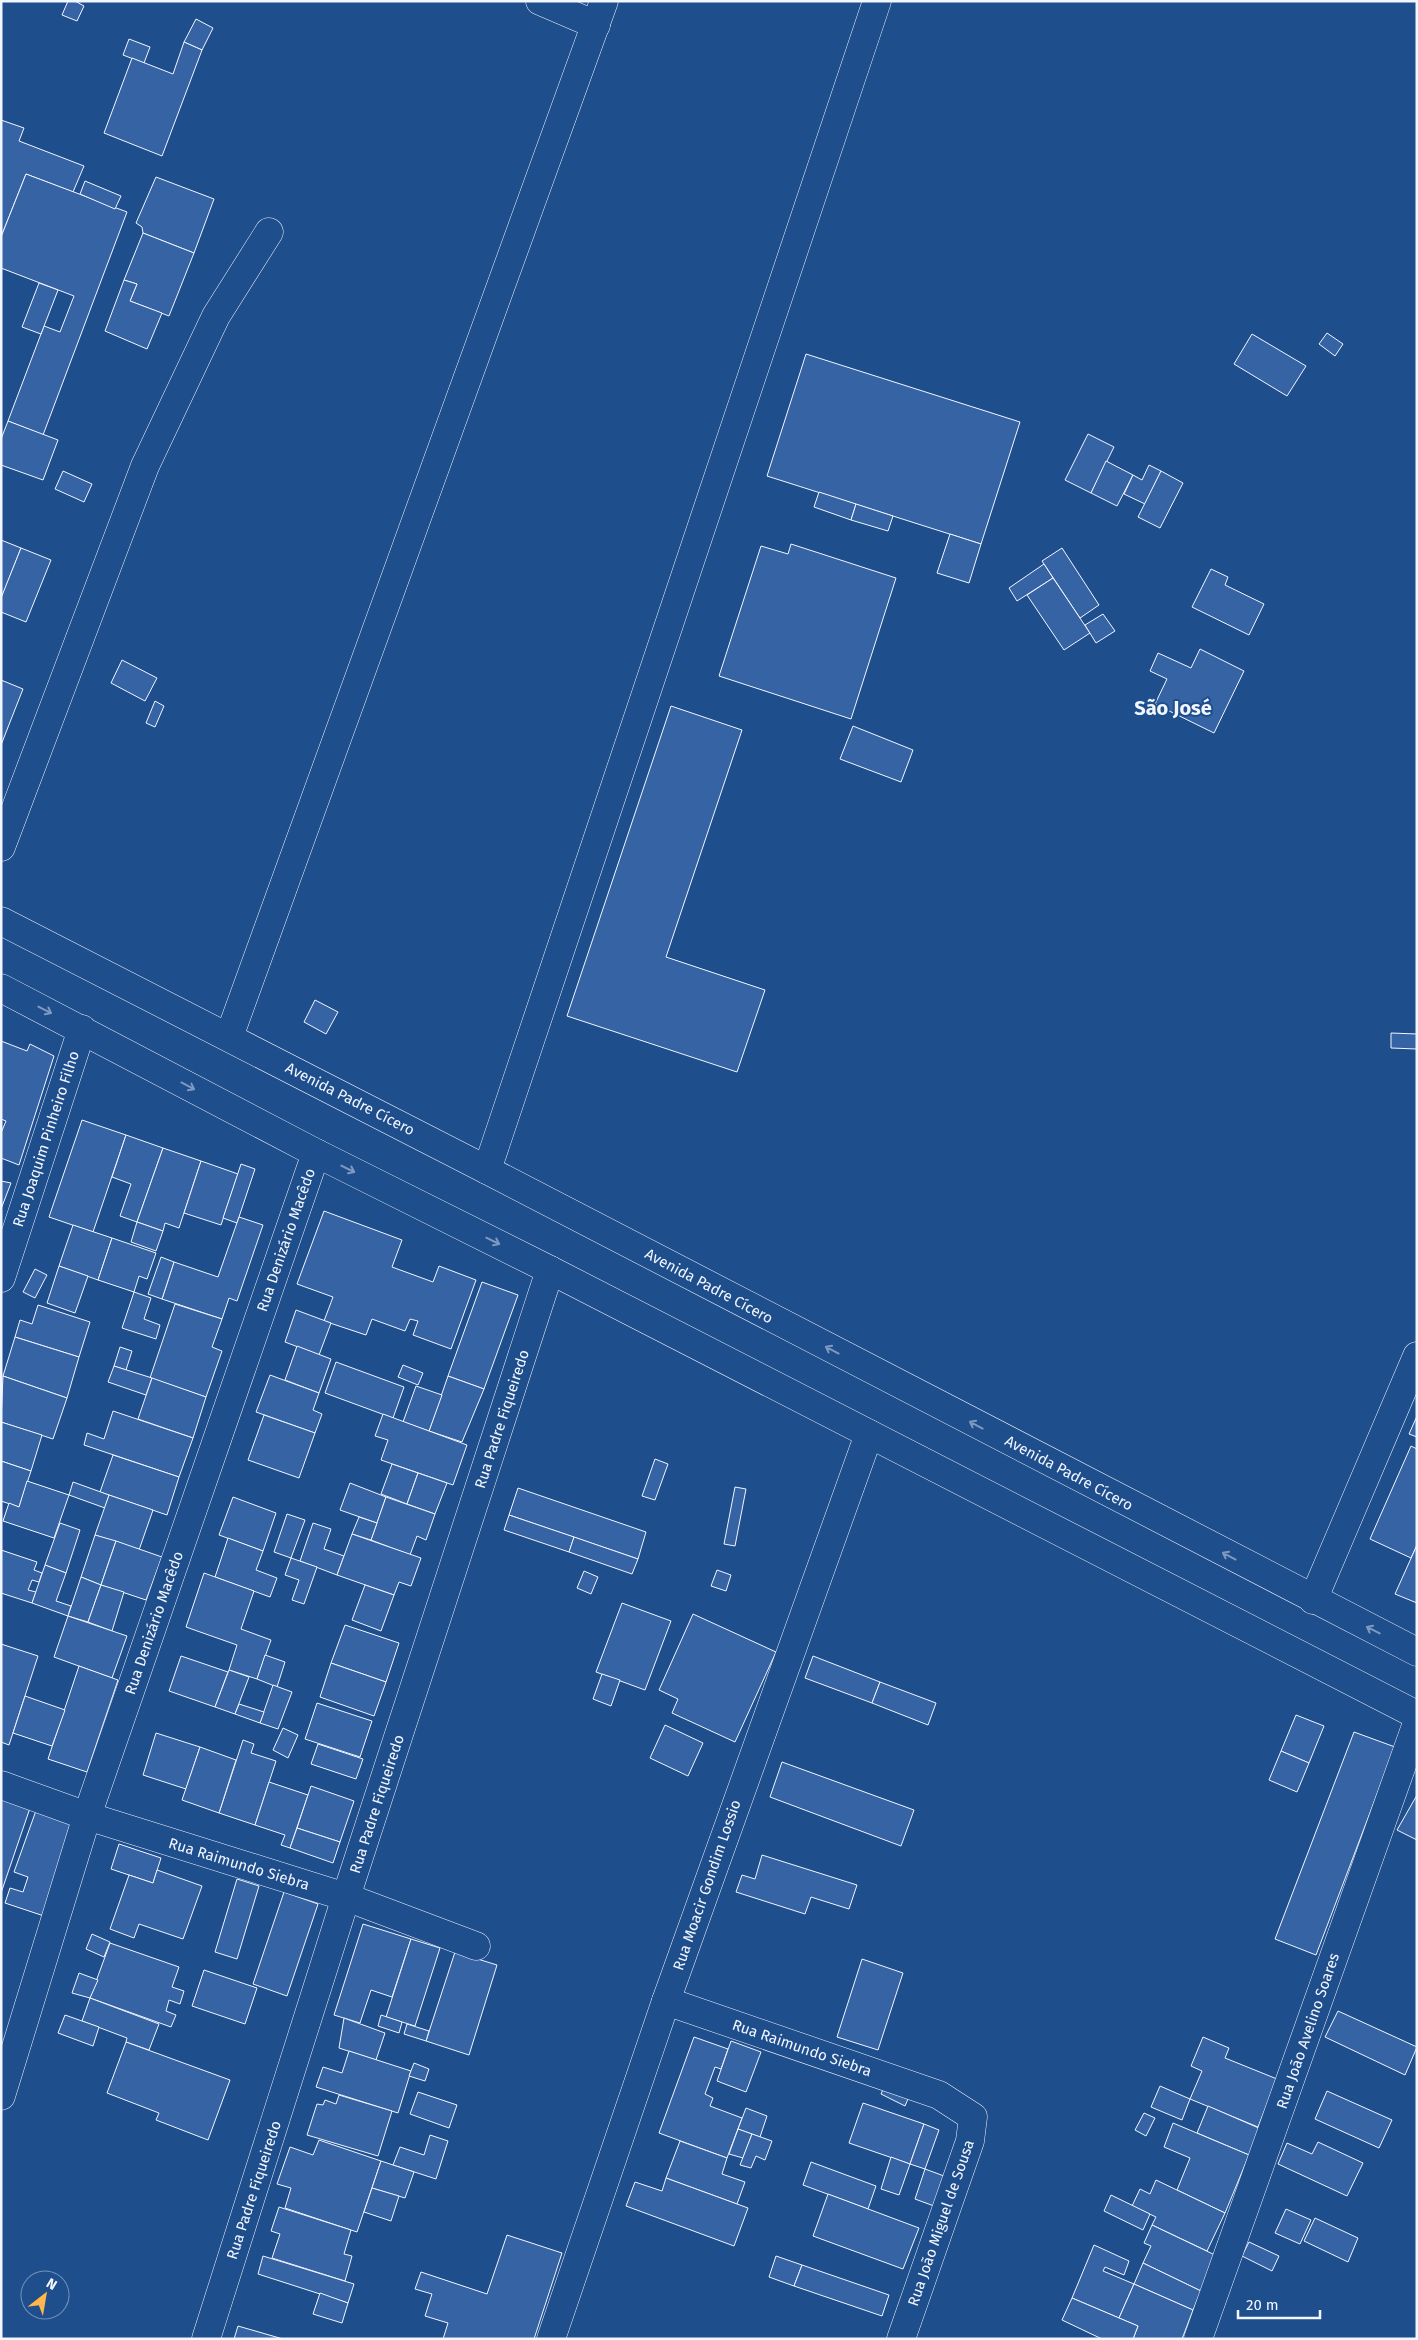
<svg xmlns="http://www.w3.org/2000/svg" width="1418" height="2340" font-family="'Fira Sans',sans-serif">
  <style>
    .building { fill: #3563a3; stroke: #f2f6ff }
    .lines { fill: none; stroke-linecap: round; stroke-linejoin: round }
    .minor-casing { stroke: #f2f6ff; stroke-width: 29 }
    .highway-casing { stroke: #f2f6ff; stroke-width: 29 }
    .minor { stroke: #1f4e8c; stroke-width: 28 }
    .highway { stroke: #1f4e8c; stroke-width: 28 }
    .oneway { stroke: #7e9ac0 }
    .labels { text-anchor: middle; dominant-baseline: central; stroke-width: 4; stroke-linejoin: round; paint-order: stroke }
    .street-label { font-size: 15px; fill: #f2f6ff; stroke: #1f4e8c }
    .district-label { font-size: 20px; font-weight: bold; fill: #f2f6ff; stroke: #1f4e8c }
  </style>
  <rect width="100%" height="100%" fill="#1f4e8c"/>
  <g class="building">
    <polygon points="68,1 75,1 84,6 77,21 62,15"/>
    <polygon points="196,19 213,28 202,50 184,42"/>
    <polygon points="129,39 150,47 144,63 123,55"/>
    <polygon points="184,42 202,50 162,156 104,133 132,58 173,74"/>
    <polygon points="1,120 24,128 19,141 84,166 73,192 26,174 1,237"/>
    <polygon points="26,174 127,212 43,435 8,421 44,326 60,332 74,296 1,268 1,237"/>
    <polygon points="156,177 214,199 194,253 143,233 142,227 136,223"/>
    <polygon points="85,181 121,196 115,209 80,194"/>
    <polygon points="143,233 194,253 169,316 130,301 137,284 124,280"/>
    <polygon points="124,280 137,284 130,301 162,313 147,349 105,331"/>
    <polygon points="39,283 58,290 41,334 22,327"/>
    <polygon points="1327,333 1343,344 1335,356 1319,344"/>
    <polygon points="1252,334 1306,366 1287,396 1234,364"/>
    <polygon points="806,354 1020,422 981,544 767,476"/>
    <polygon points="8,421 58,440 43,480 1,465 1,439"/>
    <polygon points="1088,434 1114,447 1091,493 1065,480"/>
    <polygon points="1106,461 1133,475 1117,506 1091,493"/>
    <polygon points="1149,465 1161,471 1145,504 1124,494 1133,475 1142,480"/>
    <polygon points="63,471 92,484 84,502 55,489"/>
    <polygon points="1161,471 1183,483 1160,528 1138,517"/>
    <polygon points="819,492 856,504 851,520 814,507"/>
    <polygon points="856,504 893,516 888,531 851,520"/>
    <polygon points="950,534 981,544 969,583 937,573"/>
    <polygon points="1,540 21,548 3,594 1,594"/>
    <polygon points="791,544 896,578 851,719 719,676 761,546 788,554"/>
    <polygon points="21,548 51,560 26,622 1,612 1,598"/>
    <polygon points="1062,548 1099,605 1080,618 1042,561"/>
    <polygon points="1044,564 1053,578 1017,601 1009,588"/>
    <polygon points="1211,569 1228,577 1225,585 1264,604 1249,635 1192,607"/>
    <polygon points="1053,578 1090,633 1064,650 1027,595"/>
    <polygon points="1103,614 1115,631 1096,643 1085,625"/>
    <polygon points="1200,649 1244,671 1214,733 1155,704 1167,679 1150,671 1158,653 1191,668"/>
    <polygon points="122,660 157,678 145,701 111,683"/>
    <polygon points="1,680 23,689 1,745"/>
    <polygon points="155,701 164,706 155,727 146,723"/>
    <polygon points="671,706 742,730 666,957 765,990 737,1072 567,1016"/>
    <polygon points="853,726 913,750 901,782 840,759"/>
    <polygon points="315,1000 338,1012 326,1034 304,1022"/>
    <polygon points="1391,1033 1417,1034 1417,1049 1391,1048"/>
    <polygon points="1,1041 27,1051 30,1044 54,1056 19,1165 1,1158 1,1133 6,1121 1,1119"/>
    <polygon points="82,1120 126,1135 93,1232 49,1217"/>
    <polygon points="126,1135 163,1148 137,1222 120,1216 131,1184 112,1177"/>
    <polygon points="163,1148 201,1161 179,1228 165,1223 163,1231 137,1222"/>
    <polygon points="201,1161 238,1174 221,1225 184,1213"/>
    <polygon points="241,1164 255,1169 237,1223 223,1218"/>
    <polygon points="1,1181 11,1183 1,1209"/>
    <polygon points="324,1211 402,1240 392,1267 433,1282 439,1266 476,1280 451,1349 413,1335 418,1321 410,1319 405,1331 372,1319 366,1335 324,1321 333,1297 297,1284"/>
    <polygon points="239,1217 263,1225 237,1301 229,1298 222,1319 162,1299 174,1262 218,1277"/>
    <polygon points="137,1222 163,1231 156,1251 131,1242"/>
    <polygon points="73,1225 112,1238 98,1280 59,1266"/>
    <polygon points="112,1238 156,1253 147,1279 139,1276 134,1292 98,1280"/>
    <polygon points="161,1257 174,1262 162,1299 148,1294"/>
    <polygon points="59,1266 88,1276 75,1313 47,1303"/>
    <polygon points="35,1269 47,1275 35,1298 23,1292"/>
    <polygon points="482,1282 518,1295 484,1389 448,1376"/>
    <polygon points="134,1292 151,1298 144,1319 160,1325 156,1339 122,1328"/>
    <polygon points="175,1304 222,1319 212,1347 222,1351 206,1397 150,1378"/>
    <polygon points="38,1305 90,1322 79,1357 15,1337 20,1320 32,1324"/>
    <polygon points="296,1310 331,1323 319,1355 285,1342"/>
    <polygon points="15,1337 79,1357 67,1398 3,1376"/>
    <polygon points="297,1346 331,1359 319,1393 285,1380"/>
    <polygon points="120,1347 132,1351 126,1370 114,1366"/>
    <polygon points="336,1362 404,1387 393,1418 325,1393"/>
    <polygon points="403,1365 423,1373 418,1385 398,1377"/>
    <polygon points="114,1366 152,1378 146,1395 108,1382"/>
    <polygon points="270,1375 319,1393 313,1410 322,1414 315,1433 256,1412"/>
    <polygon points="3,1376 67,1398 53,1439 1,1422"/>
    <polygon points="448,1376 484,1389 462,1442 429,1431"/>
    <polygon points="152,1378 206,1397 193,1438 138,1419"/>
    <polygon points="416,1386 442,1395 429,1431 403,1422"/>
    <polygon points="113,1411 193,1438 179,1477 84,1445 87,1433 104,1439"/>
    <polygon points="383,1414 467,1445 453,1485 381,1460 388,1440 375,1436"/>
    <polygon points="264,1415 315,1433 299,1478 248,1460"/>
    <polygon points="1417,1416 1417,1437 1409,1434"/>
    <polygon points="1,1422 42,1435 31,1471 1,1461"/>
    <polygon points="1411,1446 1417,1449 1417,1545 1411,1558 1370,1539"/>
    <polygon points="113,1455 179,1477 167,1515 100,1492"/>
    <polygon points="655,1459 668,1464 655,1500 642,1496"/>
    <polygon points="1,1461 31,1471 19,1507 1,1501"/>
    <polygon points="392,1464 418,1473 407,1504 381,1494"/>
    <polygon points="418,1473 447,1483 435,1514 407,1504"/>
    <polygon points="27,1481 69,1495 54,1538 3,1521 9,1503 19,1507"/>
    <polygon points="73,1482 109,1495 105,1508 69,1495"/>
    <polygon points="350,1483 386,1497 377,1523 340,1510"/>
    <polygon points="735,1487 746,1489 735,1546 724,1544"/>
    <polygon points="518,1488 646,1532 638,1559 509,1515"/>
    <polygon points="109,1495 153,1510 139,1550 95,1535"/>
    <polygon points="233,1497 276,1513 263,1551 219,1535"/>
    <polygon points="386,1497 435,1514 426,1540 417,1536 410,1555 371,1540"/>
    <polygon points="287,1514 305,1520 291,1558 274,1552"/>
    <polygon points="509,1515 574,1537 569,1552 504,1530"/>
    <polygon points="359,1517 377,1523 371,1540 352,1534"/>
    <polygon points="60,1523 80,1530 66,1573 45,1565"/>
    <polygon points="313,1523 331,1529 324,1549 344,1556 337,1575 300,1561"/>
    <polygon points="352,1534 421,1558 411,1586 399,1582 394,1595 337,1575"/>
    <polygon points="95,1535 116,1541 101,1585 81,1577"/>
    <polygon points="574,1537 638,1559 632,1574 569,1552"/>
    <polygon points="228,1538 263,1551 256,1570 277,1578 270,1597 215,1577"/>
    <polygon points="116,1541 162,1557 146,1600 101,1585"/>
    <polygon points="1417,1545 1417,1603 1395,1594"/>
    <polygon points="1,1550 37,1562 34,1570 42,1573 39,1582 32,1580 28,1590 36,1592 32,1603 1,1593"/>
    <polygon points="291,1558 317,1567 304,1604 292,1600 299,1580 285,1575"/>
    <polygon points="45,1565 66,1573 56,1601 71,1606 68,1616 32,1603"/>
    <polygon points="717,1570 731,1575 726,1591 711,1586"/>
    <polygon points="584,1571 598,1577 591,1594 577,1588"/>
    <polygon points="204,1573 254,1591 241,1629 271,1640 257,1679 229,1670 237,1645 186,1627"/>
    <polygon points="81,1577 101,1585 88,1622 68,1616"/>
    <polygon points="101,1585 124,1592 112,1631 88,1622"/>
    <polygon points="365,1585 394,1595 381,1631 352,1620"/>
    <polygon points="622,1603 671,1621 645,1690 596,1672"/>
    <polygon points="693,1614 776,1652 735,1742 672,1713 678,1699 659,1690"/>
    <polygon points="68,1616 127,1636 112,1678 54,1657"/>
    <polygon points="345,1625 399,1643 386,1682 331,1663"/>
    <polygon points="1,1644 38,1656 9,1745 1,1742"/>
    <polygon points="265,1655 285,1662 277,1687 257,1679"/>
    <polygon points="181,1656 228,1672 215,1707 169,1691"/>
    <polygon points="813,1656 880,1682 872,1703 805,1678"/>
    <polygon points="331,1663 386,1682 374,1716 320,1697"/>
    <polygon points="79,1666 118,1680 87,1772 48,1759"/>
    <polygon points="229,1670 249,1677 235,1714 215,1707"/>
    <polygon points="602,1674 620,1680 611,1706 593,1699"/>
    <polygon points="880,1682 936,1703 928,1725 872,1703"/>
    <polygon points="273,1685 292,1692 278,1729 260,1723"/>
    <polygon points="25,1696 65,1710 52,1746 13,1733"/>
    <polygon points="317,1703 372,1721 360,1757 305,1739"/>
    <polygon points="239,1704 264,1712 260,1723 235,1714"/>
    <polygon points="1296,1715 1324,1726 1309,1763 1281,1751"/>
    <polygon points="665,1725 703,1743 688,1776 650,1758"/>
    <polygon points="283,1728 298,1735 288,1758 273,1750"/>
    <polygon points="1354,1732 1395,1747 1316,1955 1275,1939"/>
    <polygon points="156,1733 200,1747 186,1789 143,1775"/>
    <polygon points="243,1740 254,1744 251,1753 276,1761 255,1825 219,1813"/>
    <polygon points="318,1744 363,1759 356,1779 311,1764"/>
    <polygon points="200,1747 236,1760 219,1813 182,1800"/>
    <polygon points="1281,1751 1309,1763 1297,1792 1269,1780"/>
    <polygon points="782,1762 914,1810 901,1846 770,1797"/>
    <polygon points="269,1782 308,1795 290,1848 281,1845 285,1835 255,1825"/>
    <polygon points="311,1786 354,1801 340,1842 297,1828"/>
    <polygon points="1417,1795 1417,1840 1397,1830"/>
    <polygon points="1,1798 30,1808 1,1893"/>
    <polygon points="38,1805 81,1820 47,1917 5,1903 10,1888 23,1892 28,1877 14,1872"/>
    <polygon points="297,1828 340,1842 333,1863 290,1848"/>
    <polygon points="119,1844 161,1858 153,1883 111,1869"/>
    <polygon points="762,1855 857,1885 849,1909 811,1897 805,1914 736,1892 742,1875 755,1879"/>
    <polygon points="157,1870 202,1886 183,1939 139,1924 134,1938 110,1929 129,1875 153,1883"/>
    <polygon points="237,1879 259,1886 237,1959 215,1952"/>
    <polygon points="284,1892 318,1904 287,1996 253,1984"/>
    <polygon points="363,1924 411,1939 392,1997 371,1990 360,2023 334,2015"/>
    <polygon points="92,1934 110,1942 104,1957 86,1949"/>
    <polygon points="411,1939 440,1948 415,2026 386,2017"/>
    <polygon points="110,1943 179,1967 172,1987 184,1991 180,2004 169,2000 166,2011 176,2015 171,2027 90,1998"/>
    <polygon points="455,1952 497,1965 469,2055 426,2041"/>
    <polygon points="862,1959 903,1973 878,2050 837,2037"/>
    <polygon points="204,1970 257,1988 245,2024 192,2006"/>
    <polygon points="79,1973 98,1980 90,1998 72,1993"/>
    <polygon points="90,1998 159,2024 149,2050 126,2042 127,2038 82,2021"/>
    <polygon points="1338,2011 1417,2047 1405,2075 1325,2037"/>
    <polygon points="65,2015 99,2027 93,2046 58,2033"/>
    <polygon points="381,2015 402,2022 399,2033 378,2026"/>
    <polygon points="344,2018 385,2033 376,2060 339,2048"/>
    <polygon points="407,2024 429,2031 426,2041 404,2034"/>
    <polygon points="694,2037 728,2049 721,2069 715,2067 705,2094 713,2098 710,2106 742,2118 727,2158 659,2133"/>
    <polygon points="1203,2037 1229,2048 1225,2058 1277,2079 1258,2127 1190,2099 1202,2071 1191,2066"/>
    <polygon points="731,2041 761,2052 746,2092 717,2081"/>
    <polygon points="126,2042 230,2080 208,2140 156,2120 159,2113 107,2093"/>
    <polygon points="349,2051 411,2071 398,2113 316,2087 323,2067 342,2073"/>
    <polygon points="414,2063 429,2069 425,2081 409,2076"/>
    <polygon points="887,2081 911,2092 905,2106 881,2094"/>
    <polygon points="1160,2086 1190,2099 1182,2120 1151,2107"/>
    <polygon points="1327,2091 1392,2120 1379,2148 1315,2119"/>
    <polygon points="418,2092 457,2105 449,2128 410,2114"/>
    <polygon points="339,2095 392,2111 378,2156 307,2135 317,2104 323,2105 325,2100 336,2104"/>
    <polygon points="863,2103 924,2124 910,2164 849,2143"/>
    <polygon points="1208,2106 1261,2129 1249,2155 1197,2133"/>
    <polygon points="746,2108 767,2116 760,2137 738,2129"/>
    <polygon points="1144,2113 1155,2118 1146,2136 1135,2130"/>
    <polygon points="1173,2123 1249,2155 1225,2213 1177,2190 1190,2158 1164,2147"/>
    <polygon points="924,2124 939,2130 925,2169 910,2164"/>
    <polygon points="738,2129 752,2134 743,2158 729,2154"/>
    <polygon points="752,2134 772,2141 765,2160 756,2156 751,2168 740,2165"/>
    <polygon points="430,2135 448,2141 436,2179 393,2165 400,2147 424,2155"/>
    <polygon points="319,2140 381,2161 357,2232 285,2208 291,2188 277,2184 290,2147 313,2155"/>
    <polygon points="680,2141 727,2158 722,2174 745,2182 737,2204 666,2178"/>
    <polygon points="1318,2142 1363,2163 1347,2196 1278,2164 1287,2143 1312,2154"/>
    <polygon points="891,2157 910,2164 899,2195 881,2189"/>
    <polygon points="381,2161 414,2172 405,2198 372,2188"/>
    <polygon points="811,2162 876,2186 868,2209 803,2185"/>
    <polygon points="925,2169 944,2176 934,2206 915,2199"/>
    <polygon points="666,2178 748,2208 734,2246 626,2206 635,2182 662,2191"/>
    <polygon points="1156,2180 1225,2213 1207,2251 1152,2225 1156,2217 1132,2206 1140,2189 1150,2194"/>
    <polygon points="372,2188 399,2196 391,2221 364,2212"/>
    <polygon points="828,2194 919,2228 903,2269 813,2236"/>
    <polygon points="1111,2195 1150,2214 1143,2230 1104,2211"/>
    <polygon points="279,2207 351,2230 344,2254 352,2256 345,2281 272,2258 280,2234 271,2231"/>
    <polygon points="1286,2209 1311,2220 1300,2244 1275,2233"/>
    <polygon points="1315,2218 1358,2238 1348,2262 1304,2241"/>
    <polygon points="1152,2225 1217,2256 1201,2291 1143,2263 1151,2246 1144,2243"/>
    <polygon points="507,2235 562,2253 534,2339 443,2339 448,2323 425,2316 432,2294 415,2289 421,2272 487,2294"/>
    <polygon points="1249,2242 1279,2256 1272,2271 1242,2256"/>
    <polygon points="1094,2245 1129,2261 1124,2275 1105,2267 1103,2271 1134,2284 1119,2318 1072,2298"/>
    <polygon points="263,2256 354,2284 348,2303 258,2274"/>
    <polygon points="776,2256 802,2265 794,2286 769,2277"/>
    <polygon points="1143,2263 1201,2291 1193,2310 1134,2284"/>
    <polygon points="802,2265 889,2295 882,2316 794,2286"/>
    <polygon points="1134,2284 1193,2310 1182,2339 1133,2339 1138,2326 1119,2318"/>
    <polygon points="320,2293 348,2303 342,2323 313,2314"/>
    <polygon points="1072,2298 1138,2326 1133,2339 1102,2339 1062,2320"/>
    <polygon points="238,2326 283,2339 234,2339"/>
  </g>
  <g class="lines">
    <g class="minor-casing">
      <g id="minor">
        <polyline points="540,1 596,25"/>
        <polyline points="1,847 145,466 216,316 269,232"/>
        <polyline points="229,1037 604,1"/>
        <polyline points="487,1170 877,1"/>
        <polyline points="1,1278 82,1029"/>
        <polyline points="1313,1600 1417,1356"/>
        <polyline points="1,1785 87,1816 346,1897 476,1946"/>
        <polyline points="666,2001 939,2095 973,2117 970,2141 901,2339"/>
        <polyline points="1,2096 87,1816 316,1153"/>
        <polyline points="206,2339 346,1897 550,1270"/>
        <polyline points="551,2339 666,2001 869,1434"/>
        <polyline points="1198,2339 1417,1723"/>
      </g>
    </g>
    <g class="highway-casing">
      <g id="highway">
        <polyline points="1,921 487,1170 1417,1652"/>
        <polyline points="1,988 316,1153 550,1270 1417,1715"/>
      </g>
    </g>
    <use href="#minor" class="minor"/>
    <use href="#highway" class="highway"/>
  </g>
  <defs><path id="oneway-shaft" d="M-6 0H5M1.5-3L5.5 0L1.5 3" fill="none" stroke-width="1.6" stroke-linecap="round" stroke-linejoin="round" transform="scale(1.25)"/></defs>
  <g class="oneway">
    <use href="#oneway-shaft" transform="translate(45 1010) rotate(27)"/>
    <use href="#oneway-shaft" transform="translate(188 1086) rotate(28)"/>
    <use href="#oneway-shaft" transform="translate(348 1169) rotate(26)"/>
    <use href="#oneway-shaft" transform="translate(493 1241) rotate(26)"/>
    <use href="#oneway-shaft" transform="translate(832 1350) rotate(-152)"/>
    <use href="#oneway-shaft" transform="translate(976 1425) rotate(-152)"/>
    <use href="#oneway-shaft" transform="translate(1229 1556) rotate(-152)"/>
    <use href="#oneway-shaft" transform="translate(1373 1630) rotate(-153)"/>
  </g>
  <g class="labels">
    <g class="street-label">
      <text transform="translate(350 1099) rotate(27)">Avenida Padre Cícero</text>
      <text transform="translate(46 1139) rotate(-72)">Rua Joaquim Pinheiro Filho</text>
      <text transform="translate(286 1240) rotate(-71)">Rua Denizário Macêdo</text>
      <text transform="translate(709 1286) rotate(28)">Avenida Padre Cícero</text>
      <text transform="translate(502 1419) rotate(-72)">Rua Padre Fiqueiredo</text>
      <text transform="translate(1069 1473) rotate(28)">Avenida Padre Cícero</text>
      <text transform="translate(154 1623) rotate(-71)">Rua Denizário Macêdo</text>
      <text transform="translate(377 1804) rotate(-72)">Rua Padre Fiqueiredo</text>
      <text transform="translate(239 1864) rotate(17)">Rua Raimundo Siebra</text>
      <text transform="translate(707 1885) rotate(-71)">Rua Moacir Gondim Lossio</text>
      <text transform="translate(1308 2031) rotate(-71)">Rua João Avelino Soares</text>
      <text transform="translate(802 2048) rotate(19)">Rua Raimundo Siebra</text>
      <text transform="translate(254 2190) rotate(-72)">Rua Padre Fiqueiredo</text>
      <text transform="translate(941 2223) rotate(-71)">Rua João Miguel de Sousa</text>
    </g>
    <g class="district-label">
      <text x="1173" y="708">São José</text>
    </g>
  </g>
  <rect width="1418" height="2340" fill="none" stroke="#f2f6ff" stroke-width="5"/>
  <g transform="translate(45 2295) rotate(31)"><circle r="24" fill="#1f4e8c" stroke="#7391ba"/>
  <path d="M0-4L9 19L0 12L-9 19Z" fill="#ffb74d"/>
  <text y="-8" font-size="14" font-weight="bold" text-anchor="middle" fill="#f2f6ff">N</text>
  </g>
  <path d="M1238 2310v8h82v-8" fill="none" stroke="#f2f6ff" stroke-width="2.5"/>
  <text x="1246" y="2310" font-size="15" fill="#f2f6ff" stroke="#1f4e8c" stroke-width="4" paint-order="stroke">20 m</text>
</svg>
